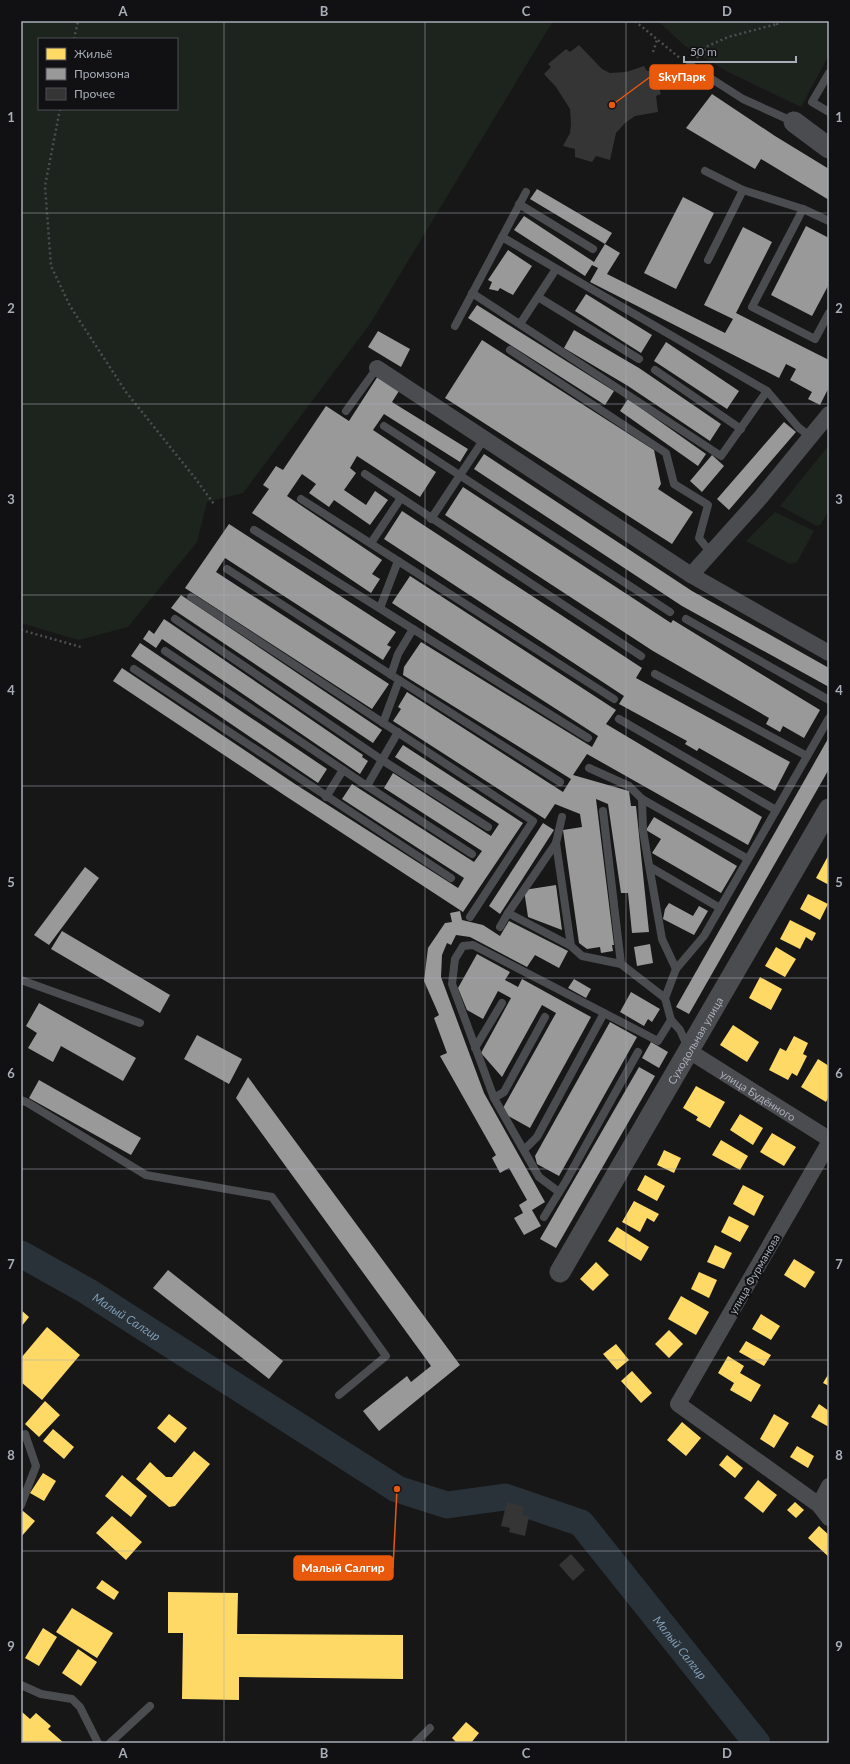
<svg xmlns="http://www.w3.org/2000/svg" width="850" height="1764" font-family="Lato,sans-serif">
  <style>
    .green { fill: #1d241e; fill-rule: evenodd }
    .homes { fill: #ffd966 }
    .industry { fill: #999 }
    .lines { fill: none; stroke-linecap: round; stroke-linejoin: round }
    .river { stroke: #2a3239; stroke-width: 27 }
    .building { fill: #353536 }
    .path { stroke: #4d4e52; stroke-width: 2.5; stroke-dasharray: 2 3; stroke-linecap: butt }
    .service { stroke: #4b4c50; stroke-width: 8 }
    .minor { stroke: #4b4c50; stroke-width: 16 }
    .tertiary { stroke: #4b4c50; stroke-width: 21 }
    .grid { fill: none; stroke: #a8adb8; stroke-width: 1; stroke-opacity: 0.55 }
    .labels { text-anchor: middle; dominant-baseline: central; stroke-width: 4; stroke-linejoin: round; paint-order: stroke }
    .street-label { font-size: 11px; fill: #a8adb8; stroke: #111113 }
    .water-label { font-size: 12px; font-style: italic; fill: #7f9bb3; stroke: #111113 }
    .leader { fill: none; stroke: #e8590c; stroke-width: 1.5 }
    .callout-dot { fill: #e8590c; stroke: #111113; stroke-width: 1.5 }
    .callout { fill: #e8590c; stroke: #e8590c; stroke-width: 1.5 }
    .callout-label { font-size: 12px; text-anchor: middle; font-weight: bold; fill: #fff }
    .neatline { fill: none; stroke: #a8adb8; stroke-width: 1.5 }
    .grid-label { font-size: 13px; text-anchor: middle; font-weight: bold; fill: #a8adb8 }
  </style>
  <rect width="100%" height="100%" fill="#171717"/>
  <g class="green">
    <path d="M21 21H553L370 324 243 493 207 502 197 542 128 627 79 640 21 623ZM39 39H177V109H39Z"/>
    <polygon points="658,21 829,21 829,55 801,107 726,71 685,46"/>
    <polygon points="829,445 829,510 821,524 817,526 780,506"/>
    <polygon points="775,512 814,531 797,562 790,564 746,541"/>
  </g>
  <g class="homes">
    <polygon points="828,856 829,857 829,885 816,878"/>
    <polygon points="808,894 828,904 820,920 800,909"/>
    <polygon points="790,920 816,933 812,941 806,937 800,949 780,939"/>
    <polygon points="776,947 796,959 785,977 765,966"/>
    <polygon points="760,977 782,989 771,1010 749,998"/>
    <polygon points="733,1025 759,1042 747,1062 720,1045"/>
    <polygon points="794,1036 808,1043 803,1054 807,1056 797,1076 792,1073 788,1080 769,1070 780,1048 786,1051"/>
    <polygon points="818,1059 829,1066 829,1096 826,1102 801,1087"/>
    <polygon points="696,1086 725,1102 710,1128 696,1120 698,1117 683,1108"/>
    <polygon points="740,1114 763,1128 753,1145 730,1130"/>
    <polygon points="772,1133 796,1147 784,1166 760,1152"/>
    <polygon points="721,1140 748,1156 740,1170 712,1155"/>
    <polygon points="664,1150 681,1158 674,1173 657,1165"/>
    <polygon points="645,1175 665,1186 657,1201 637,1190"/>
    <polygon points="743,1185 764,1196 754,1216 733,1204"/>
    <polygon points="634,1201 659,1214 654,1222 647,1218 640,1232 622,1222"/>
    <polygon points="729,1216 749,1226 740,1242 721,1232"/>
    <polygon points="617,1227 649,1247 641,1261 608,1241"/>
    <polygon points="715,1245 732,1253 724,1269 707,1262"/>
    <polygon points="794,1259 815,1272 805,1288 784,1275"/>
    <polygon points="596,1262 609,1275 593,1291 580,1279"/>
    <polygon points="699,1272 717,1280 709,1298 691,1289"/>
    <polygon points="681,1296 709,1312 696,1335 668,1319"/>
    <polygon points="21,1310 29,1317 21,1327"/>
    <polygon points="761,1314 780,1326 771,1340 752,1329"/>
    <polygon points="47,1327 80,1355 42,1400 21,1382 21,1358"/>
    <polygon points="669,1330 683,1344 669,1358 655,1344"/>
    <polygon points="746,1341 771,1355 764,1366 739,1352"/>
    <polygon points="616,1344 629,1360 617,1370 603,1354"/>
    <polygon points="728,1356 744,1366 740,1373 761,1385 751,1402 730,1390 734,1383 718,1373"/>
    <polygon points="632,1371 652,1393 641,1403 621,1381"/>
    <polygon points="829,1373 829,1386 823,1383"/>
    <polygon points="45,1401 60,1415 39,1437 25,1424"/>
    <polygon points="819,1404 829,1411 829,1427 811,1417"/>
    <polygon points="169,1414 187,1428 175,1443 157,1428"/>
    <polygon points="774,1414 789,1423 774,1448 760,1439"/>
    <polygon points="682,1422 701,1438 686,1456 667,1440"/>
    <polygon points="53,1429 74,1447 64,1459 43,1441"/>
    <polygon points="797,1446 814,1456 808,1468 790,1457"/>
    <polygon points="194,1451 210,1464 175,1506 169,1507 136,1479 150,1462 166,1477 172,1477"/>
    <polygon points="727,1455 743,1468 735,1478 719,1465"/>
    <polygon points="43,1473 56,1481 44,1501 30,1493"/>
    <polygon points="122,1475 147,1496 131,1517 105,1496"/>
    <polygon points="758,1480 777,1495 763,1513 744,1498"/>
    <polygon points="795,1502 804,1510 796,1518 787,1510"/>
    <polygon points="23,1511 35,1521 21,1537 21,1513"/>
    <polygon points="112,1516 142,1542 126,1560 96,1533"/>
    <polygon points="819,1526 829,1535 829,1557 808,1538"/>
    <polygon points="102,1580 119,1592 114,1600 96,1588"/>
    <polygon points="168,1592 238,1593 237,1634 403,1635 403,1679 239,1677 239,1700 182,1699 183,1633 168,1633"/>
    <polygon points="72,1608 113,1633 97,1658 56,1632"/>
    <polygon points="43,1628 57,1637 39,1666 25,1658"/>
    <polygon points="78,1649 97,1662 81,1686 62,1673"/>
    <polygon points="21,1711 30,1719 36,1713 51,1726 48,1729 64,1743 22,1743"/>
    <polygon points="466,1722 479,1733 471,1743 457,1743 452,1738"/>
  </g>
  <g class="industry">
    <polygon points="712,94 775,136 829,169 829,200 761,159 755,169 686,128"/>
    <polygon points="537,189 612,233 605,244 530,199"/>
    <polygon points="683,197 714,213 676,289 644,273"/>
    <polygon points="524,216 594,262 605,244 620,253 607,274 725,333 733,319 704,305 743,227 772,242 736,313 829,360 829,387 820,405 808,399 812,392 790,380 796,369 786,364 779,378 590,282 598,268 592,265 585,276 514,230"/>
    <polygon points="806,226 829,238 829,284 812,316 771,295"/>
    <polygon points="508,250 532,266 513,295 500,288 498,291 489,289 492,282 488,280"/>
    <polygon points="586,294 652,335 641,353 575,311"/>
    <polygon points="477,305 614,391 605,405 468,318"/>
    <polygon points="574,330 639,368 721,424 710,441 628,386 564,348"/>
    <polygon points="378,331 410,349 401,367 368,347"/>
    <polygon points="482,340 654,450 661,484 658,489 693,512 672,544 445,398"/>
    <polygon points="666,342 739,391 727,409 654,361"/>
    <polygon points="378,376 399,391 392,402 468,449 460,462 384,414 373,430 436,472 420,497 357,456 350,468 356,473 344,490 366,505 375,491 388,500 370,525 334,500 329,507 309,493 316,484 302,474 287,496 382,560 372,574 380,579 371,593 252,513 269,489 263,485 276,466 283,470 326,406 349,421"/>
    <polygon points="628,399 706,454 698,466 620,411"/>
    <polygon points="784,422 796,432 729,510 717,499"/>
    <polygon points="484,454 692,591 829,668 829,687 682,606 474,469"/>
    <polygon points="712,455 724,466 702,492 690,481"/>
    <polygon points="463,487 671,623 673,620 820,710 804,738 783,726 780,732 766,724 769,718 653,651 445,515"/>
    <polygon points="402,511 642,668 636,678 790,762 775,791 699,748 697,751 685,744 687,741 619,704 624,696 384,539"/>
    <polygon points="229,524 396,632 387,645 391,647 383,660 225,558 216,572 389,684 372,709 185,588"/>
    <polygon points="410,576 616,710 606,724 762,817 748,845 587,754 573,775 629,791 631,806 636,806 649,932 632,933 628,893 621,893 608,804 596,799 614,945 612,945 613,951 601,953 600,947 587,949 579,943 563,830 582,827 580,814 555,804 545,819 393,721 401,709 398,707 407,692 563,792 571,779 403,675 404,667 421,642 592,747 598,736 392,603"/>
    <polygon points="181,595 382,730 373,743 171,608"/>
    <polygon points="164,619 363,755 362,757 368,761 360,774 162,639 156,648 143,639 149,630 154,634"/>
    <polygon points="140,643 327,769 318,783 131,656"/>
    <polygon points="122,668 295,784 458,888 464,878 342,799 352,784 474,862 482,851 384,788 393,773 491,836 499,824 395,757 403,745 523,823 463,912 287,797 113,681"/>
    <polygon points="829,737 829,769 689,1014 676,1007"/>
    <polygon points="654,817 737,866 721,893 652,853 661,839 646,830"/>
    <polygon points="543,823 554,830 500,914 489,906"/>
    <polygon points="85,867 99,878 49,945 34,935"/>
    <polygon points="556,885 562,930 528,917 524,890"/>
    <polygon points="669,903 693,916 699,906 708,911 694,935 663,919 665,909"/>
    <polygon points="460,911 462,920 483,925 500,936 509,921 568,951 559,968 535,955 527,967 470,937 456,935 451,945 447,943 442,955 441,977 484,1093 545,1202 532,1210 541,1226 524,1235 514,1218 523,1213 519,1205 527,1200 509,1168 500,1173 492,1158 496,1155 440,1056 447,1053 434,1018 439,1015 424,981 428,948 445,923 452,922 450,913"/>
    <polygon points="62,931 170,995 160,1013 51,949"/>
    <polygon points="650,944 653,963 637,966 634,947"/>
    <polygon points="477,954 510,972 505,980 518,987 522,979 591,1017 530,1128 505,1114 503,1108 556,1013 542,1005 502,1077 481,1053 511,998 498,991 483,1019 467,1010 458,988"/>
    <polygon points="574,979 591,989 586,998 568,988"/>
    <polygon points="631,992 660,1009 652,1022 648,1019 644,1026 620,1012"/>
    <polygon points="39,1003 136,1058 123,1081 61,1046 53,1062 28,1048 37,1033 26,1026"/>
    <polygon points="610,1022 637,1037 559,1176 537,1164 535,1156"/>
    <polygon points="197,1035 242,1059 229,1084 184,1059"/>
    <polygon points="651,1042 668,1052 659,1068 642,1058"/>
    <polygon points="639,1067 655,1076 556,1248 540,1239"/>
    <polygon points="248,1077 460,1365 379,1431 363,1411 407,1376 411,1382 431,1366 236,1098"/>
    <polygon points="39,1080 141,1138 131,1155 29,1098"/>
    <polygon points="168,1270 283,1361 269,1379 153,1288"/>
  </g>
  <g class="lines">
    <path class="river" id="s1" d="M21 1254 87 1291 397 1489 447 1505 505 1497 581 1523 757 1743"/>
  </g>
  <g class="building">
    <polygon points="579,45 602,69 610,73 626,72 644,66 647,71 654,71 661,94 656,96 658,112 635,116 625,123 616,133 610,160 596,156 592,162 575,157 575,149 563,146 570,133 571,124 570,109 556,87 544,74 551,67 548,64 566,49 570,52"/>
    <polygon points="507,1502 524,1507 522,1515 529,1517 525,1536 509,1532 510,1528 501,1526"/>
    <polygon points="571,1554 585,1570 573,1581 559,1565"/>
  </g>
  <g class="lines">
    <g class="path">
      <polyline points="635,21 681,59"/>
      <polyline points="772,21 777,24 783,21"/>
      <polyline points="74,39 78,21"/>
      <polyline points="653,52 657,40"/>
      <polyline points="697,58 708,46 728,37 777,24"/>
      <polyline points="60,109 45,186 51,266 70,306 126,392 195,478 214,504"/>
      <polyline points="21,630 81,647"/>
    </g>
    <g class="service">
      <polyline points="690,65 743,99 794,122"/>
      <polyline points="829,73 812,102 829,112"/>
      <polyline points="705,171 743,190 803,209 829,221"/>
      <polyline points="519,204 593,249"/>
      <polyline points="803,209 752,307 815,339 829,313"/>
      <polyline points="502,237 767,391 799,428 811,437"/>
      <polyline points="708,260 743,190"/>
      <polyline points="472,293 721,456 767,391"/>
      <polyline points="538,297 639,359"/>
      <polyline points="520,324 556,269"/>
      <polyline points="455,326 526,192"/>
      <polyline points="510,350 666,453 674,484 708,505 699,538 711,553"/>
      <polyline points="655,370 741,429"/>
      <polyline points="346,411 377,368"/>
      <polyline points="384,426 670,612"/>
      <polyline points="365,474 641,656"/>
      <polyline points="301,499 614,699"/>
      <polyline points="431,519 484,439"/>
      <polyline points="254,530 588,738"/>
      <polyline points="371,543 401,498"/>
      <polyline points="227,569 399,680 560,782"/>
      <polyline points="191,597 533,821 470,917"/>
      <polyline points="380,608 398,561"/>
      <polyline points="175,619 382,760 488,827"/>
      <polyline points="686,619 829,700"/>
      <polyline points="165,651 367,786 472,854"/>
      <polyline points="134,669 451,878"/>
      <polyline points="655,674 807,756"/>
      <polyline points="391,675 398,654 413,629"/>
      <polyline points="619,719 776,810"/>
      <polyline points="383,723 399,680"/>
      <polyline points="589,768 629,786 642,799 748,859"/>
      <polyline points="367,786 398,732"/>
      <polyline points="326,797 343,770"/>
      <polyline points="642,799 643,831 662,939 676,969"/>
      <polyline points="603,811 621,964"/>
      <polyline points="556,843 571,946"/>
      <polyline points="650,867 720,908"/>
      <polyline points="508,913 556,843 562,817"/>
      <polyline points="500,927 508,913 571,946 582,956 621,964 665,998"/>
      <polyline points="21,980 140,1023"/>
      <polyline points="475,1048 502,1003"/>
      <polyline points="688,1048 680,1030 671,1020 665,998 676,969 704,936 829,718"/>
      <polyline points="494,1098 504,1092 545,1017"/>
      <polyline points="21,1100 28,1103 146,1175 272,1197 386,1356 339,1395"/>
      <polyline points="524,1150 537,1137 604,1013"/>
      <polyline points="559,1192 539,1177 494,1098 452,984 455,959 463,946 473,945 658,1041 671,1020"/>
      <polyline points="544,1217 566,1181 638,1052"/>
      <polyline points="21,1505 36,1466 25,1434"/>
      <polyline points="21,1685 41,1694 72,1699 80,1707 98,1743"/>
      <polyline points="110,1743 150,1706"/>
      <polyline points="415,1743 430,1728"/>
    </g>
    <g class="minor">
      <polyline points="377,368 691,575 829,653"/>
      <polyline points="691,575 761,497 829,414"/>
      <path id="s2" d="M689 1051 829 1139"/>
      <polyline points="829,1143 678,1404 819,1505 829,1518"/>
      <polyline points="819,1505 829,1486"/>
    </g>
    <g class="tertiary">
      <polyline points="794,122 829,148"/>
      <path id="s3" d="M560 1272 829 809"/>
    </g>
  </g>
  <path class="grid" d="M224 21V1743M425 21V1743M626 21V1743M21 213H829M21 404H829M21 595H829M21 786H829M21 978H829M21 1169H829M21 1360H829M21 1551H829"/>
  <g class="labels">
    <g class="street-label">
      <text stroke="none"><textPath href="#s3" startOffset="268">Суходольная улица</textPath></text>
      <text stroke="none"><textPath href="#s2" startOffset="82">улица Будённого</textPath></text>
      <text transform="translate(754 1274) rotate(-60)">улица Фурманова</text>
    </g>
    <g class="water-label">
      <text stroke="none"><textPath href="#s1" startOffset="123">Малый Салгир</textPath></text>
      <text stroke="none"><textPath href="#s1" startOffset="794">Малый Салгир</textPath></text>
    </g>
  </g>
  <path class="leader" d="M612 105L650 77M397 1489L393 1568"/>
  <g class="callout-dot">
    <circle cx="612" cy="105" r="4"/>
    <circle cx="397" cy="1489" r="4"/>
  </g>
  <g class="callout">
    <rect x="650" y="65" width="63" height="24" rx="4"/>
    <rect x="294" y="1556" width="99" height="24" rx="4"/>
  </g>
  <g class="callout-label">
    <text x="682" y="81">SkyПарк</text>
    <text x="343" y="1572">Малый Салгир</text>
  </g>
  <rect width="850" height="1764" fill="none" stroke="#111113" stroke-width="44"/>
  <rect x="38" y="38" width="140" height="72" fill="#111113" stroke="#4d4f55"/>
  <rect x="46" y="48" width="20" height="12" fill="#ffd966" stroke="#4d4f55"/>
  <text x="74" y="58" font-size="12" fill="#a8adb8">Жильё</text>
  <rect x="46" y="68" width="20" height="12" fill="#999999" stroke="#4d4f55"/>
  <text x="74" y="78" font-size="12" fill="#a8adb8">Промзона</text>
  <rect x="46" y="88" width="20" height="12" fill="#353536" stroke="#4d4f55"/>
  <text x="74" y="98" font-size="12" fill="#a8adb8">Прочее</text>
  <path d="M684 56v6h112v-6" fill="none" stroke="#a8adb8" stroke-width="2"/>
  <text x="690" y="56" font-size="12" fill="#a8adb8" stroke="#111113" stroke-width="3" paint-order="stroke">50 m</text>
  <rect x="22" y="22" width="806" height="1720" class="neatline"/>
  <g class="grid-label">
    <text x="123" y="16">A</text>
    <text x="324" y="16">B</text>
    <text x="526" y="16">C</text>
    <text x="727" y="16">D</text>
    <text x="11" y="122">1</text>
    <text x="839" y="122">1</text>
    <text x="11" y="313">2</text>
    <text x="839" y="313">2</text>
    <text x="11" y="504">3</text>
    <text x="839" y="504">3</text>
    <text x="11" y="695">4</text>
    <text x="839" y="695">4</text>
    <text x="11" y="887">5</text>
    <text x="839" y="887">5</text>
    <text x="11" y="1078">6</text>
    <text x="839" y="1078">6</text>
    <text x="11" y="1269">7</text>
    <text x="839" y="1269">7</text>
    <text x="11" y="1460">8</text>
    <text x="839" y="1460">8</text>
    <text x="11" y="1651">9</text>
    <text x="839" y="1651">9</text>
    <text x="123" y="1758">A</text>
    <text x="324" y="1758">B</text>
    <text x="526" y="1758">C</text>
    <text x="727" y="1758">D</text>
  </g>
</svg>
